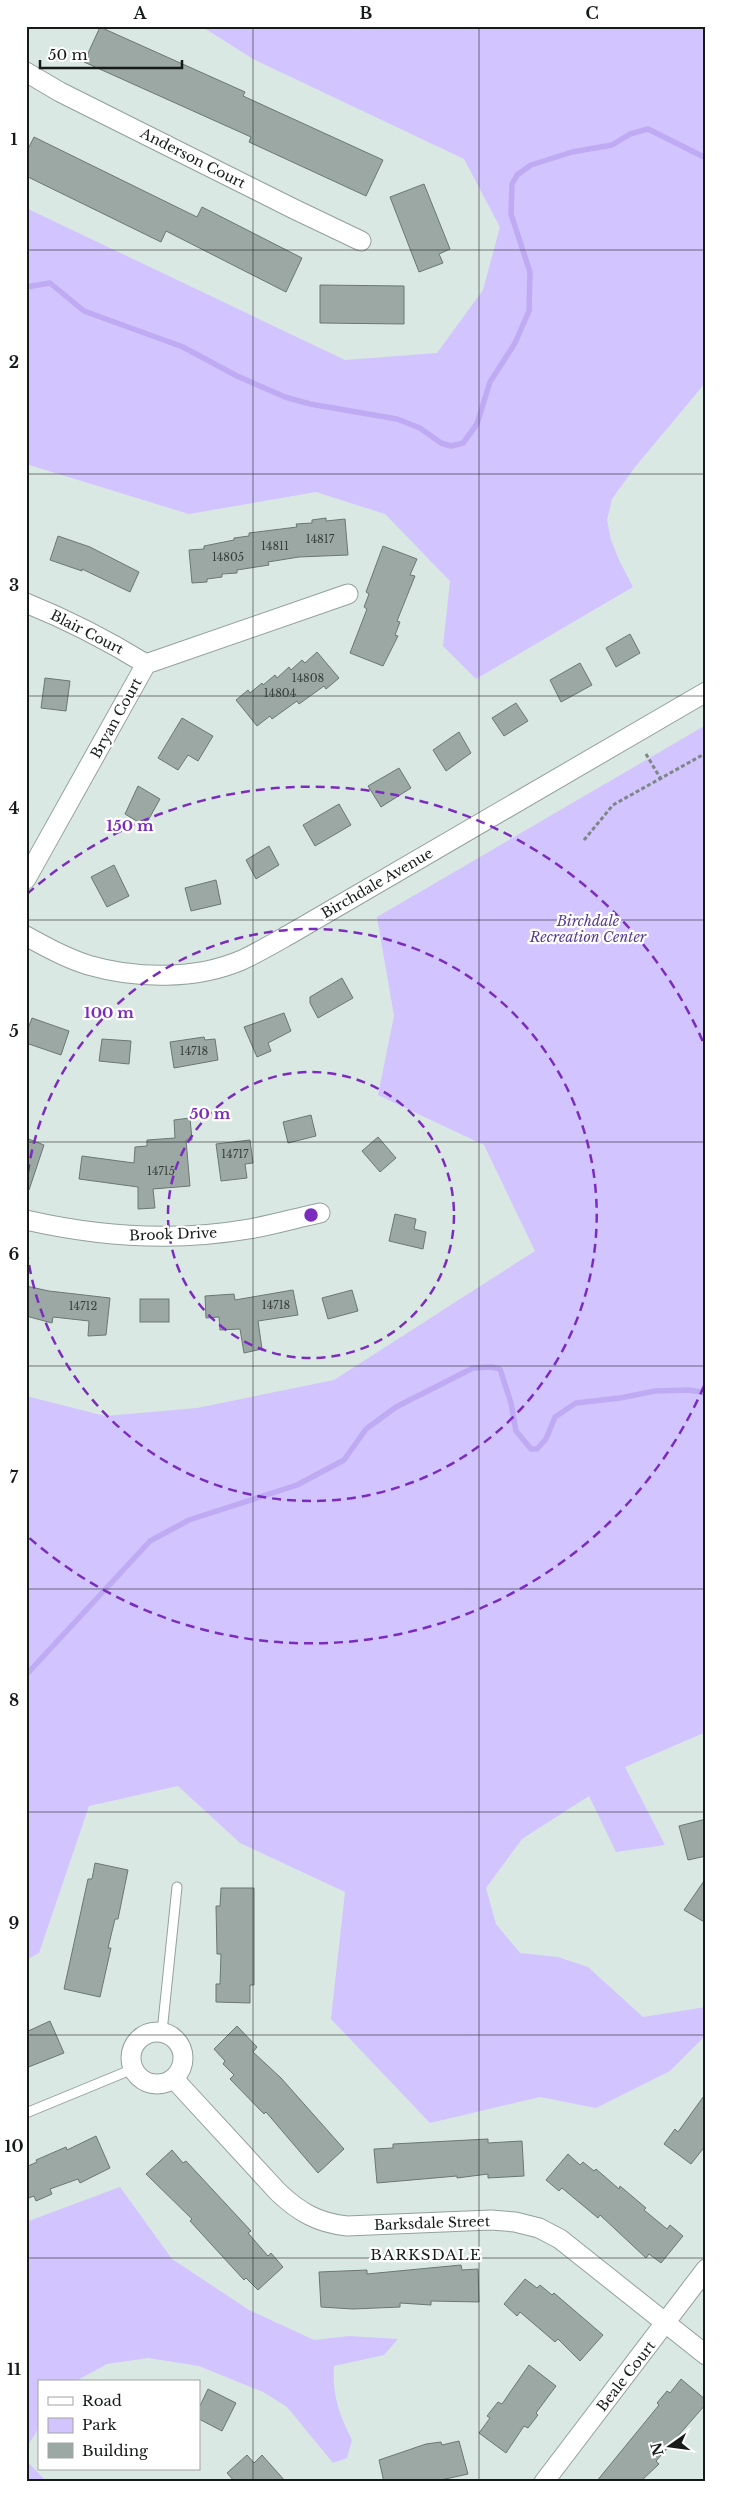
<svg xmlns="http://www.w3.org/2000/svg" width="732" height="2508" font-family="'Libre Baskerville',serif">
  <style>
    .green { fill: #d2c4fe }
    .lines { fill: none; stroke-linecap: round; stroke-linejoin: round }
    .stream { stroke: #beabf3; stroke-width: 5.5 }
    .building { fill: #9ba8a4; stroke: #6b7773 }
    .service-casing { stroke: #93a09c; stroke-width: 11 }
    .minor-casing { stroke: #93a09c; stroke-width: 21 }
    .path { stroke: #7d8783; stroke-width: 3; stroke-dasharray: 4 2.5; stroke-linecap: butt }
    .service { stroke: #fff; stroke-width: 9 }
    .minor { stroke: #fff; stroke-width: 19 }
    .grid { fill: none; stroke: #161b19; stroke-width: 1; stroke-opacity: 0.55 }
    .ring { fill: none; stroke: #7b2cbf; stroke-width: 2.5; stroke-dasharray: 9 6 }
    .labels { text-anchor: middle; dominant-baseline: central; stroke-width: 4.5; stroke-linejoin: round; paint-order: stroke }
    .number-label { font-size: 11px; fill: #373e3c }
    .street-label { font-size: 14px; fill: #161b19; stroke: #fff }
    .park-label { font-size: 14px; font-style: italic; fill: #573b8e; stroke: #fff }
    .neighbourhood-label { font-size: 15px; letter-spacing: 1px; fill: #161b19; stroke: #fff }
    .centre { fill: #7b2cbf; stroke: #fff; stroke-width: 2.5 }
    .ring-label { font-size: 15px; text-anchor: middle; font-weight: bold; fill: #7b2cbf; stroke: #fff; stroke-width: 4.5; stroke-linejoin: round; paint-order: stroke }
    .neatline { fill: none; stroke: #161b19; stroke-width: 2 }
    .grid-label { font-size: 16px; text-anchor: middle; font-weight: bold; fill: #161b19 }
  </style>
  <rect width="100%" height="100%" fill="#dae8e3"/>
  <g class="green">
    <polygon points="201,26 706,26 706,382 635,467 612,499 607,520 611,540 619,560 633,587 476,679 443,646 450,581 385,514 316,492 189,514 26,464 26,208 345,360 437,353 483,290 500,227 464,159 253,59"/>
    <polygon points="706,725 706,1732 625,1767 665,1845 616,1852 589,1796 522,1839 486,1888 496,1924 520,1953 558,1957 588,1967 643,2017 706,2007 706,2035 670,2071 596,2108 540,2097 430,2123 331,2019 345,1892 240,1843 178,1786 89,1806 39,1953 26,1960 26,1396 105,1416 197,1408 334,1380 535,1251 484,1145 378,1095 394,1016 377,917"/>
    <path d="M120 2187 172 2259 249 2310 314 2340 349 2336 398 2339 384 2355 334 2366C332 2395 339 2414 352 2440L347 2458 333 2463 287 2407 263 2392 199 2366 148 2358 107 2364 74 2382H39V2428L26 2448V2222Z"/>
    <polygon points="26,2460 47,2482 26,2482"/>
  </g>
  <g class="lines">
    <g class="stream">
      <polyline points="26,287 50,283 84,311 183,347 237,376 285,397 310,404 397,419 420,428 441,443 451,446 463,443 477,424 490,382 515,343 529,311 530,272 511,214 512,184 517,175 531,165 572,152 612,145 630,134 648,129 706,158"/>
      <polyline points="26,1675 150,1541 189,1520 297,1485 344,1460 366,1429 396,1407 473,1368 491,1367 500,1369 511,1403 516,1431 531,1449 537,1449 546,1439 555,1417 576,1403 620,1398 655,1391 689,1390 706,1393"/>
    </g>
  </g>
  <g class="building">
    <polygon points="100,27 245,92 243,96 383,160 366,196 249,142 251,137 84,62"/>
    <polygon points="34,137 197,217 202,207 302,258 286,292 166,231 161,242 26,176 26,153"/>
    <polygon points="424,184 450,249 439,254 443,263 419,272 390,197"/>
    <polygon points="320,285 404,286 404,324 320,323"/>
    <polygon points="326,518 326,521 345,519 348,555 299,557 268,562 269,565 237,570 237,573 222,574 222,577 207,579 207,582 192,583 189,550 204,549 204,546 234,540 234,538 249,536 249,533 297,527 296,524 312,523 312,520"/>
    <polygon points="58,536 90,547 139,572 130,592 82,569 82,571 50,560"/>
    <polygon points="383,546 417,559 410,575 415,576 397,621 400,622 395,635 398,636 383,666 350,653 367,609 364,607 369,594 366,592"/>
    <polygon points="630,634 640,653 616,667 606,648"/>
    <polygon points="317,652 339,678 326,689 324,686 299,704 297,701 272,719 270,716 257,726 236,700 248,690 250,693 262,683 263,685 275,675 277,678 289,667 291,670 302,660 305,663"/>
    <polygon points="580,663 592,685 561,702 550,680"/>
    <polygon points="45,678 70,681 66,711 41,708"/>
    <polygon points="516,703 528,721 504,736 492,718"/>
    <polygon points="182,718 213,736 198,761 188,755 178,770 158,758"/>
    <polygon points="459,732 471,753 446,771 433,750"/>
    <polygon points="399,768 411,788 381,807 368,786"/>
    <polygon points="138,786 160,799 145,826 125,814"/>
    <polygon points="339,804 351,825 315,846 303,825"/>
    <polygon points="269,846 279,865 256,879 246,860"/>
    <polygon points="114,865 129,896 107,907 91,877"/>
    <polygon points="216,880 221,904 191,911 185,888"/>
    <polygon points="342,978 353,998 318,1018 310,1003 310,997"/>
    <polygon points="284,1013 291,1031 268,1043 271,1051 257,1057 244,1027"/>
    <polygon points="32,1018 69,1031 61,1055 26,1043 26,1034"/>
    <polygon points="204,1037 205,1040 215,1039 218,1060 174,1068 170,1042"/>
    <polygon points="102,1039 131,1041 129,1064 99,1061"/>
    <polygon points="311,1115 316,1136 288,1143 283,1122"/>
    <polygon points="190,1118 192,1140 186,1140 190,1186 153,1189 155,1208 138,1209 138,1187 79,1179 82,1156 134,1163 135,1147 147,1146 147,1140 175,1138 174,1120"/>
    <polygon points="378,1137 396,1158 380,1172 362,1151"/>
    <polygon points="26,1138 44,1145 29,1190 26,1190"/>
    <polygon points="250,1140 253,1163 245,1164 247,1178 221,1181 216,1144"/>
    <polygon points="395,1214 416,1219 414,1229 426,1232 423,1249 389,1241"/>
    <polygon points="26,1286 49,1291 110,1298 106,1335 88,1336 89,1321 53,1317 52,1323 26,1316"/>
    <polygon points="293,1290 298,1315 258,1321 262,1349 244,1353 240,1329 220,1330 219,1317 206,1318 205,1296 234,1294 235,1300"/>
    <polygon points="352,1290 358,1311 328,1319 322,1298"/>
    <rect x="140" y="1299" width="29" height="23"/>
    <polygon points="706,1819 706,1856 688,1860 679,1826"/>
    <polygon points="95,1863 128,1870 118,1919 115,1919 108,1948 111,1948 100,1997 64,1989 88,1879 92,1879"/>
    <polygon points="706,1878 706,1923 684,1910"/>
    <polygon points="221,1888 254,1888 254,1985 250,1985 250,2003 216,2002 216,1984 220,1984 221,1954 217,1954 216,1906 220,1906"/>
    <polygon points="50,2021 64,2053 26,2068 26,2032"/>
    <polygon points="237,2026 257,2047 253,2052 281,2078 344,2149 318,2173 266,2112 264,2114 230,2079 234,2075 223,2064 225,2061 214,2049"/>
    <polygon points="706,2093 706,2145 691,2164 664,2144 675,2129 678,2132"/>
    <polygon points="96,2136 110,2168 80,2183 78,2179 50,2189 52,2194 36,2201 34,2196 26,2199 26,2167 37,2162 36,2160 66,2147 67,2150"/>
    <polygon points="488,2139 488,2143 522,2141 524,2176 488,2178 488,2174 457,2178 457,2176 377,2183 374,2149 393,2148 393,2144"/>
    <polygon points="172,2150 183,2163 186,2161 251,2231 248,2233 268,2256 271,2253 283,2267 258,2290 246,2278 244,2280 190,2221 192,2219 146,2174"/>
    <polygon points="568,2154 580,2165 583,2162 594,2171 596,2169 619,2189 620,2186 646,2208 644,2210 667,2229 670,2225 683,2236 661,2263 649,2254 646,2258 600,2215 598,2218 562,2188 559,2191 546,2180"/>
    <polygon points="461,2265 462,2270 478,2269 479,2302 431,2301 431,2305 400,2303 400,2307 353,2309 321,2307 319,2272 367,2270 367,2274"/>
    <polygon points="525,2279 537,2288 540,2285 552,2295 554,2293 603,2335 580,2361 558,2339 555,2342 520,2312 517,2316 504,2304"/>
    <polygon points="529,2365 556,2386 536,2413 538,2415 528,2428 524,2426 506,2453 479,2433 490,2418 487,2416 498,2402 502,2404"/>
    <polygon points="681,2379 706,2400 706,2404 656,2461 659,2464 640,2482 596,2482 659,2405 657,2403 667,2391 670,2393"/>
    <polygon points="208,2389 236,2403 222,2431 199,2419 199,2408"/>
    <polygon points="459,2441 468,2474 432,2482 384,2482 379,2460 426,2444 441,2442 442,2445"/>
    <polygon points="247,2455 254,2463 262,2455 286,2482 235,2482 227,2473"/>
  </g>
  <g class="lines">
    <g class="service-casing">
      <g id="service">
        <polyline points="162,2032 177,1887"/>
        <polyline points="26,2113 133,2069"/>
      </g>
    </g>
    <g class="minor-casing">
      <g id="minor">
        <polyline points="26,72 60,92 294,209 361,241"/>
        <path d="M26 603C68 620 107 640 146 664"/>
        <polyline points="26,879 146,664 348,594"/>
        <path d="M26 936C46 947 66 958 88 965 136 979 196 980 242 960 259 952 276 942 292 933L706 692"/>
        <path d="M26 1220C100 1237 174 1242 249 1229 273 1225 296 1218 320 1213"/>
        <circle cx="157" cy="2058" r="26"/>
        <path d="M174 2079 278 2192C299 2212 318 2223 347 2226L491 2220 515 2222 539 2228 560 2239 706 2355"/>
        <polyline points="544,2482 706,2269"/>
      </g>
    </g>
    <g class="path">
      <polyline points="646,754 662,781"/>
      <polyline points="584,840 613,805 706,753"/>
    </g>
    <use href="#service" class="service"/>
    <use href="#minor" class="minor"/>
  </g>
  <path class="grid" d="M253 26V2482M479 26V2482M26 250H706M26 474H706M26 696H706M26 920H706M26 1142H706M26 1366H706M26 1589H706M26 1812H706M26 2035H706M26 2258H706"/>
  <g class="ring">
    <circle cx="311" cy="1215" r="143"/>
    <path d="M26 1188A286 286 0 1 1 26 1242"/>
    <path d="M704 1386A429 429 0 0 1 27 1536M27 894A429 429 0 0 1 704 1044"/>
  </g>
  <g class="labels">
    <g class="number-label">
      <text x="320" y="539">14817</text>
      <text x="275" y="546">14811</text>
      <text x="228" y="557">14805</text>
      <text x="308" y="678">14808</text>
      <text x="280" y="693">14804</text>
      <text x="194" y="1051">14718</text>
      <text x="235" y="1154">14717</text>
      <text x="161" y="1171">14715</text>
      <text x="276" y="1305">14718</text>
      <text x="83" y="1306">14712</text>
    </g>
    <g class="street-label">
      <text transform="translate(193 158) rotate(27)">Anderson Court</text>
      <text transform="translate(87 632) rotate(27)">Blair Court</text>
      <text transform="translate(116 718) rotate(-61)">Bryan Court</text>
      <text transform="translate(377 883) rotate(-30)">Birchdale Avenue</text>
      <text transform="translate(173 1234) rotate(-2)">Brook Drive</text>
      <text transform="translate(432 2223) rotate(-2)">Barksdale Street</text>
      <text transform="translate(626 2376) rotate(-52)">Beale Court</text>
    </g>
    <g class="park-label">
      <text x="588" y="921">Birchdale<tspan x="588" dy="16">Recreation Center</tspan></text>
    </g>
    <g class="neighbourhood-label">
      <text x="426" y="2254">BARKSDALE</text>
    </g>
  </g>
  <circle cx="311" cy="1215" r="8" class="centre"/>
  <g class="ring-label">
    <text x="130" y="831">150 m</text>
    <text x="109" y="1018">100 m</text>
    <text x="210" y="1119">50 m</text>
  </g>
  <rect width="732" height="2508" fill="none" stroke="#ffffff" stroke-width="55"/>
  <rect x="38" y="2380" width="162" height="90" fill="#ffffff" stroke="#a2a4a3"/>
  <rect x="48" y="2397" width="25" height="8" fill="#ffffff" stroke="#a2a4a3"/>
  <text x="82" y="2406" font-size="15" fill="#161b19">Road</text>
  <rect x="48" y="2418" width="25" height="15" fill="#d2c4fe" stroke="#a2a4a3"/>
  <text x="82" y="2430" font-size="15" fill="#161b19">Park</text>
  <rect x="48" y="2443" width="25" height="15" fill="#9ba8a4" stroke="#a2a4a3"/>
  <text x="82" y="2456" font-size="15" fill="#161b19">Building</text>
  <g transform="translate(670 2446) rotate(256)" stroke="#ffffff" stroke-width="4" paint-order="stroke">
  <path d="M0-4L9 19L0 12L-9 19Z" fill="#161b19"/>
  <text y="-8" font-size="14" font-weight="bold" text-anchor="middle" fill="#161b19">N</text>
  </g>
  <path d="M40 60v8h142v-8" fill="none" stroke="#161b19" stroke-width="2.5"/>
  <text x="48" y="60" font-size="15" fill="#161b19" stroke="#ffffff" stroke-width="4" paint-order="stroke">50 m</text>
  <rect x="28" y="28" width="676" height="2452" class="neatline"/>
  <g class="grid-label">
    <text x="140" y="19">A</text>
    <text x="366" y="19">B</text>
    <text x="592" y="19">C</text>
    <text x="14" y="145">1</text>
    <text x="14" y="368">2</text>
    <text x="14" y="591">3</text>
    <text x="14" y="814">4</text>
    <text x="14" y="1037">5</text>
    <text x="14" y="1260">6</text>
    <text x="14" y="1483">7</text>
    <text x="14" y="1706">8</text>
    <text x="14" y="1929">9</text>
    <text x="14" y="2152">10</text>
    <text x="14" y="2375">11</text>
  </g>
</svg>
